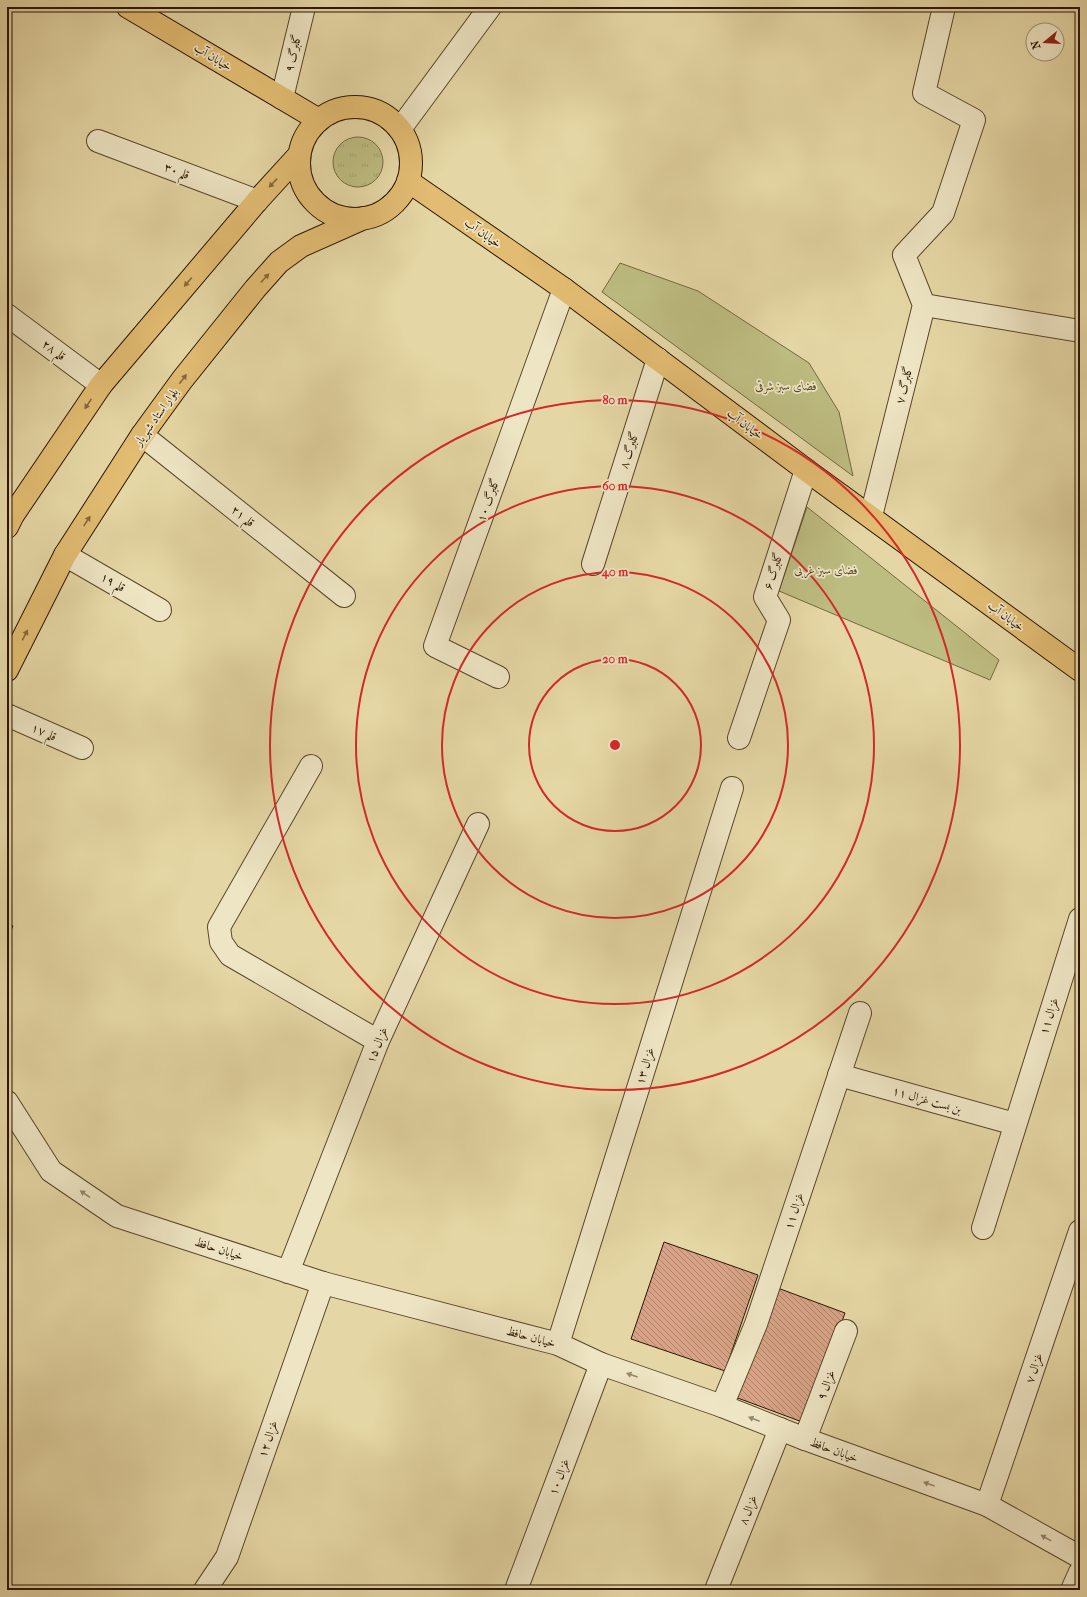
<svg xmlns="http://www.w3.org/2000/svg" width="1087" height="1597" font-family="'IM FELL French Canon',Amiri,serif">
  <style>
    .grass { fill: url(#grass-tufts); stroke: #746841 }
    .green { fill: #bdbc81; stroke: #746841 }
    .building { fill: url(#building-back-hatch); stroke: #2b1501 }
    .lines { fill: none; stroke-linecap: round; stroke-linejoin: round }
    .minor-casing { stroke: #5a462a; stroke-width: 24 }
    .major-casing { stroke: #2b1501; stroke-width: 24 }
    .minor { stroke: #eee5c4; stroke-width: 22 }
    .major { stroke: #e2bc72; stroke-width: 22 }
    .oneway { fill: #86683a }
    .oneway2 { fill: #96876c }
    .ring { fill: none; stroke: #d62828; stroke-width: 2 }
    .labels { text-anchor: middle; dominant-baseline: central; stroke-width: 3.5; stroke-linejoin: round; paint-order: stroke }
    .street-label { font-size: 12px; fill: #2b1501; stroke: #eee5c4 }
    .park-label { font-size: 12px; font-style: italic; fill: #574727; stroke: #eee5c4 }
    .centre { fill: #d62828; stroke: #eee5c4; stroke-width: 2 }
    .ring-label { font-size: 12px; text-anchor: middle; font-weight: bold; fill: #d62828; stroke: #eee5c4; stroke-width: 3.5; stroke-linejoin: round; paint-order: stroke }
  </style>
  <defs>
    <pattern id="grass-tufts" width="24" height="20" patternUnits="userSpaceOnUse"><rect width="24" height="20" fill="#bdbc81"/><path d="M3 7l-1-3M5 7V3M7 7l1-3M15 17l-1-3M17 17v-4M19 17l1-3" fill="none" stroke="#a3a16e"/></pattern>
    <pattern id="building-back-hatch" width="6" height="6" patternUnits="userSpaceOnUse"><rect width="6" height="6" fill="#d7a285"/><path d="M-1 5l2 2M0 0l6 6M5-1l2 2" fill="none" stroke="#af836a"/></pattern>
  </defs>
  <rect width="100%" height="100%" fill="#e5d7a5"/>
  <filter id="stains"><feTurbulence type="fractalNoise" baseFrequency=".005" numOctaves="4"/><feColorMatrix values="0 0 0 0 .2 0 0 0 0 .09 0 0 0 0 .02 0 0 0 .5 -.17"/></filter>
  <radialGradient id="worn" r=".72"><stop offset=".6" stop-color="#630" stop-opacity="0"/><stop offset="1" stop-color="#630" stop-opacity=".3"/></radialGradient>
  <circle class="grass" cx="358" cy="162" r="25"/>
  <g class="green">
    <polygon points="620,263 698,291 809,363 839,412 853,476 602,292"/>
    <polygon points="807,507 999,660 990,680 779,591"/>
  </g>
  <g class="building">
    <polygon points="7,923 13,926 7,938"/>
    <polygon points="664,1242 758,1275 725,1371 631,1339"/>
    <polygon points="775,1287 845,1313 805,1423 735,1397"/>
  </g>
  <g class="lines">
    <g class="minor-casing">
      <g id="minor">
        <polyline points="282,98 304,7"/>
        <polyline points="400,129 490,7"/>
        <polyline points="98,141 257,201"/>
        <polyline points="924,305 1080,331"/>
        <polyline points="7,315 101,385"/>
        <polyline points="142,435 344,596"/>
        <polyline points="871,516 924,305 904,255 943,213 974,120 924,93 944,7"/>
        <polyline points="65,555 160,610"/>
        <polyline points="593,564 658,359"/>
        <polyline points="498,677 435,646 564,289"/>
        <polyline points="7,715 82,748"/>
        <polyline points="739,738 779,620 765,597 806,470"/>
        <polyline points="311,766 219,927 221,942 230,955 378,1041"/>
        <polyline points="839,1075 1015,1124"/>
        <polyline points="7,1102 51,1171 117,1216 323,1283 558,1344 601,1364 722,1406 805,1439 987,1505 1080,1557"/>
        <polyline points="983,1228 1080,919"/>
        <polyline points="288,1272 378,1041 478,824"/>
        <polyline points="558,1344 732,788"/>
        <polyline points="722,1406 756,1324 860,1013"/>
        <polyline points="805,1439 846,1331"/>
        <polyline points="987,1505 1080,1231"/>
        <polyline points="205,1590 227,1557 323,1283"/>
        <polyline points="516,1590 601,1364"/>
        <polyline points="716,1590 780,1429"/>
        <polyline points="1072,1590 1080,1572"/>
      </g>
    </g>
    <g class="major-casing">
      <g id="major">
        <polyline points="128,7 319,120"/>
        <circle cx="355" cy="163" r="56"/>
        <polyline points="408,181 564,289 806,470 1080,670"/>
        <polyline points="7,527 13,515 101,385 257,201 299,155"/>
        <polyline points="7,670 65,555 142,435 182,380 255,289 279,262 301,246 364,218"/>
      </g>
    </g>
    <use href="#minor" class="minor"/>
    <use href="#major" class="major"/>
  </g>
  <defs><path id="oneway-solid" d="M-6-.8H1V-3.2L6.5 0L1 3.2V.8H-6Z"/></defs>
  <g class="oneway">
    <use href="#oneway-solid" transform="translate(273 183) rotate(133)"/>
    <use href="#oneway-solid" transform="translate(265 278) rotate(-47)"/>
    <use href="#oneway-solid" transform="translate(188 282) rotate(130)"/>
    <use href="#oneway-solid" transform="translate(183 379) rotate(-53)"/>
    <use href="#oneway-solid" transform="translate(88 404) rotate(124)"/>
    <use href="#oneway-solid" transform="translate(87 521) rotate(-57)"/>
    <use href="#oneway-solid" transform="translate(25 635) rotate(-63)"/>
  </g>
  <g class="oneway2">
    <use href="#oneway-solid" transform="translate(85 1194) rotate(-146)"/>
    <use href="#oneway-solid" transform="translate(632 1375) rotate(-161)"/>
    <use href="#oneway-solid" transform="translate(754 1419) rotate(-159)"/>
    <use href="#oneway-solid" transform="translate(929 1484) rotate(-160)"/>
    <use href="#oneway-solid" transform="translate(1046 1538) rotate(-151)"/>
  </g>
  <g class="ring">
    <circle cx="615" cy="745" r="86"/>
    <circle cx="615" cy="745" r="173"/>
    <circle cx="615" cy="745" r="259"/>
    <circle cx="615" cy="745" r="345"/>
  </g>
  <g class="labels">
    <g class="street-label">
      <text transform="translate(293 53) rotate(-77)">گلبرگ ۹</text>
      <text transform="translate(213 57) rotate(31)">خیابان آب</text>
      <text transform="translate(177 171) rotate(21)">قلم ۳۰</text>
      <text transform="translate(483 233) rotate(35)">خیابان آب</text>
      <text transform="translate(54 350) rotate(37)">قلم ۲۸</text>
      <text transform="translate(904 385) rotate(-76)">گلبرگ ۷</text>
      <text transform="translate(156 417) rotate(-55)">بلوار استاد شهریار</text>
      <text transform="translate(745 424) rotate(37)">خیابان آب</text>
      <text transform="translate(629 450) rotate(-72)">گلبرگ ۸</text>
      <text transform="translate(488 500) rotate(-70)">گلبرگ ۱۰</text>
      <text transform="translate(243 516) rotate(39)">قلم ۲۱</text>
      <text transform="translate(773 571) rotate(-72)">گلبرگ ۶</text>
      <text transform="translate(113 582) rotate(30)">قلم ۱۹</text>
      <text transform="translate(1006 616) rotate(36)">خیابان آب</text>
      <text transform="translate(44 732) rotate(24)">قلم ۱۷</text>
      <text transform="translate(1049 1016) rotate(-72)">غزال ۱۱</text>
      <text transform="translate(377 1045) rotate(-67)">غزال ۱۵</text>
      <text transform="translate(645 1066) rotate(-73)">غزال ۱۳</text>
      <text transform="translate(927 1100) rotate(16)">بن بست غزال ۱۱</text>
      <text transform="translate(794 1211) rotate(-72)">غزال ۱۱</text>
      <text transform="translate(219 1249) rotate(18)">خیابان حافظ</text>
      <text transform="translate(531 1337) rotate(15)">خیابان حافظ</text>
      <text transform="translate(1034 1368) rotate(-71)">غزال ۷</text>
      <text transform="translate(826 1385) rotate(-69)">غزال ۹</text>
      <text transform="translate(268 1439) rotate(-71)">غزال ۱۲</text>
      <text transform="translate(834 1450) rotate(20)">خیابان حافظ</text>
      <text transform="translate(559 1477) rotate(-69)">غزال ۱۰</text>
      <text transform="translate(748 1510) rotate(-68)">غزال ۸</text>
    </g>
    <g class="park-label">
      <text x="786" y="386">فضای سبز شرقی</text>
      <text x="826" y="570">فضای سبز غربی</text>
    </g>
  </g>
  <circle cx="615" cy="745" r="6" class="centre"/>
  <g class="ring-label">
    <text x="615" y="404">80 m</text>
    <text x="615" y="490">60 m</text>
    <text x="615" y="576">40 m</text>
    <text x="615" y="663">20 m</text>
  </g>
  <rect width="1087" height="1597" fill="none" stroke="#e5d7a5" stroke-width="24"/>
  <rect x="8" y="8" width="1071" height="1581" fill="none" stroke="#2b1501" stroke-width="2"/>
  <rect x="12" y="12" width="1063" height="1573" fill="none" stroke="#2b1501"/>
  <g transform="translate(1045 42) rotate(252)"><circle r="19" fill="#eee5c4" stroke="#a09276"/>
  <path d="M0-3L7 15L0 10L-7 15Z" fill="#8f2418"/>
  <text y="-6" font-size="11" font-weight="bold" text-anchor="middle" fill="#2b1501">N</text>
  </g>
  <rect width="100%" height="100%" filter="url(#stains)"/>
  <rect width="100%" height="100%" fill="url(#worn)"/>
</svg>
